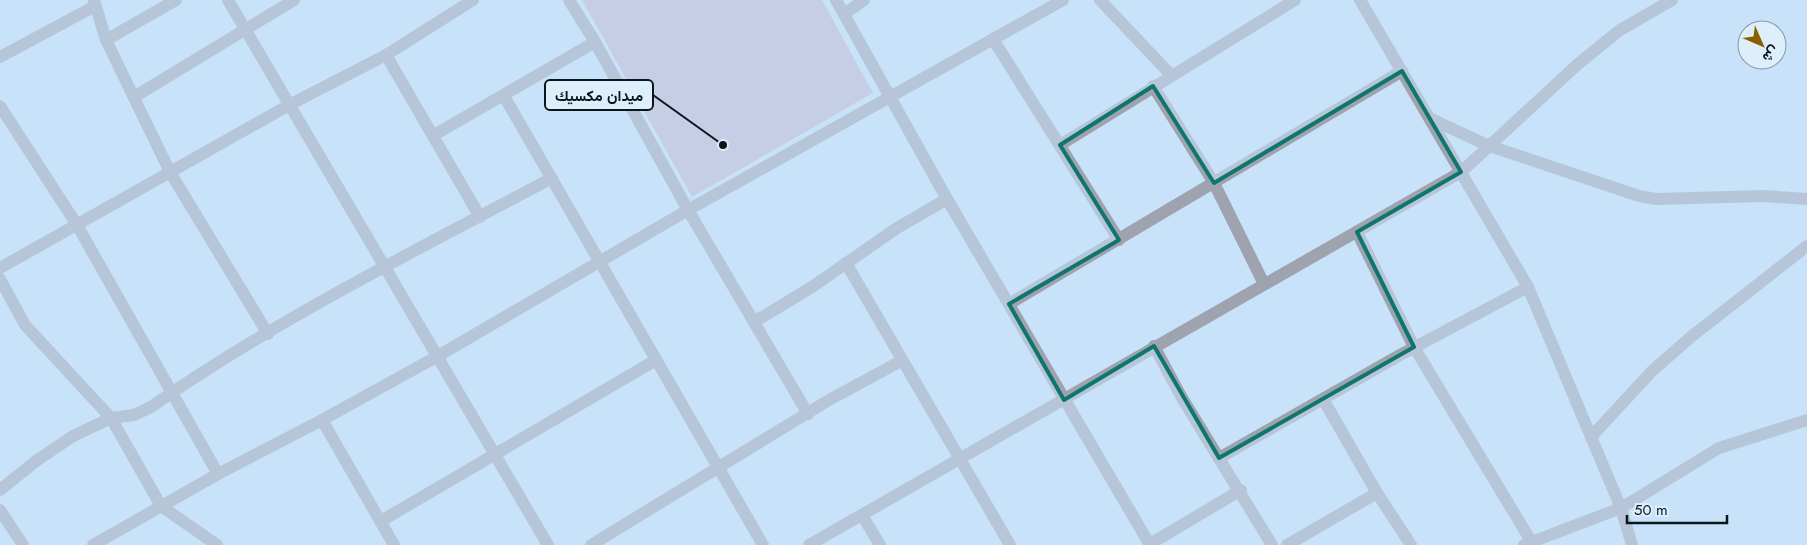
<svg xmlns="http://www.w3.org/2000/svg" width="1807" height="545" font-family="Jost,Vazirmatn,sans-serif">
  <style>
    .green { fill: #c0b4cd }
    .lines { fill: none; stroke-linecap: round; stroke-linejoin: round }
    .minor { stroke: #9fa2af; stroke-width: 12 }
    .marked { fill: none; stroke: #0f766e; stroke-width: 4; stroke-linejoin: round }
    .leader { fill: none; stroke: #0b151c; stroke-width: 2 }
    .callout-dot { fill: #0b151c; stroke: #deeffc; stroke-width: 2 }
    .callout { fill: #deeffc; stroke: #0b151c; stroke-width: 2 }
    .callout-label { font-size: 15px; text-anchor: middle; font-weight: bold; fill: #0b151c }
  </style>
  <rect width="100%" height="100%" fill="#c8e3f9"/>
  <polygon class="green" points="582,0 822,0 873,93 692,197"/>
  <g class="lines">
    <g class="minor">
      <polyline points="94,0 106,40 170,172 268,334"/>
      <polyline points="228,0 548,545"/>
      <polyline points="569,0 595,42 688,210 808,414"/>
      <polyline points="836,0 947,199 1150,545"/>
      <polyline points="1100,0 1171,75"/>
      <polyline points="1360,0 1528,287 1621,508 1632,545"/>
      <polyline points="844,14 864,0"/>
      <polyline points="993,39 1119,240"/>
      <polyline points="106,40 176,0"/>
      <polyline points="386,55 480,217"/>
      <polyline points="0,57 95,6"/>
      <polyline points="1153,86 1214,183 1264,284"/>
      <polyline points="504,96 763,545"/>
      <polyline points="134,97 294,0"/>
      <polyline points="0,106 77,225 218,474"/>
      <polyline points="1431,119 1487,145 1639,196 1656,199 1764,196 1807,199"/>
      <polyline points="434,135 595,42"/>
      <polyline points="1060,145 1295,0"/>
      <polyline points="1357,232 1414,347 1531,541"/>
      <polyline points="846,263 1010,545"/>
      <polyline points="0,268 291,104 386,55 473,0"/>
      <polyline points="0,279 25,325 111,418 161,506 217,545"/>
      <polyline points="1009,304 1402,71"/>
      <polyline points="754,322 812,287 897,228 947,199"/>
      <polyline points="1154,346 1182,398 1272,545"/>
      <polyline points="1323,399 1377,493 1411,545"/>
      <polyline points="322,420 394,545"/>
      <polyline points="1591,437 1652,371 1692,336 1807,246"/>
      <polyline points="1219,458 1400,355 1528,287"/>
      <path d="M0 490 36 461 73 436 111 418 134 415 151 407C277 319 417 250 552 178"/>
      <polyline points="0,510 23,545"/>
      <polyline points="862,515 880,545"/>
      <polyline points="381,521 656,360"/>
      <polyline points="1150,544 1241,490"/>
      <polyline points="93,545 218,474 322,420 438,356 688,210 1063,0"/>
      <polyline points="591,545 829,400 901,361"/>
      <polyline points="809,545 1461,172 1578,64 1620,30 1672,0"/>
      <polyline points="1287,545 1377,493"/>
      <polyline points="1524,545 1621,508 1719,448 1807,420"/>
    </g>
  </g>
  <path d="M0 0H1807V545H0ZM1402 71 1461 172 1357 232 1414 347 1219 458 1154 346 1064 400 1009 304 1119 240 1060 145 1153 86 1214 183Z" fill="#c8e3f9" fill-opacity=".55" fill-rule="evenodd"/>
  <path class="marked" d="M1402 71 1461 172 1357 232 1414 347 1219 458 1154 346 1064 400 1009 304 1119 240 1060 145 1153 86 1214 183Z"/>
  <path class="leader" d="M723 145L653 95"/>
  <circle class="callout-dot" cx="723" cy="145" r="5"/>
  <rect class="callout" x="545" y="80" width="108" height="30" rx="5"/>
  <g class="callout-label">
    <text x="599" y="101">ميدان مكسيك</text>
  </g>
  <g transform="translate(1762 45) rotate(135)"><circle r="24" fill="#deeffc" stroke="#8a98a2"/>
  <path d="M0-4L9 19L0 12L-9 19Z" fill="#8a5f00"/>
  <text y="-8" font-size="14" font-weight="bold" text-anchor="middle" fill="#0b151c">ش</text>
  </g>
  <path d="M1627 515v8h100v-8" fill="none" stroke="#0b151c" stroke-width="2.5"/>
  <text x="1634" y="515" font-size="15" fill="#0b151c" stroke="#deeffc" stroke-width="4" paint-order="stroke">50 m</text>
</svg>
